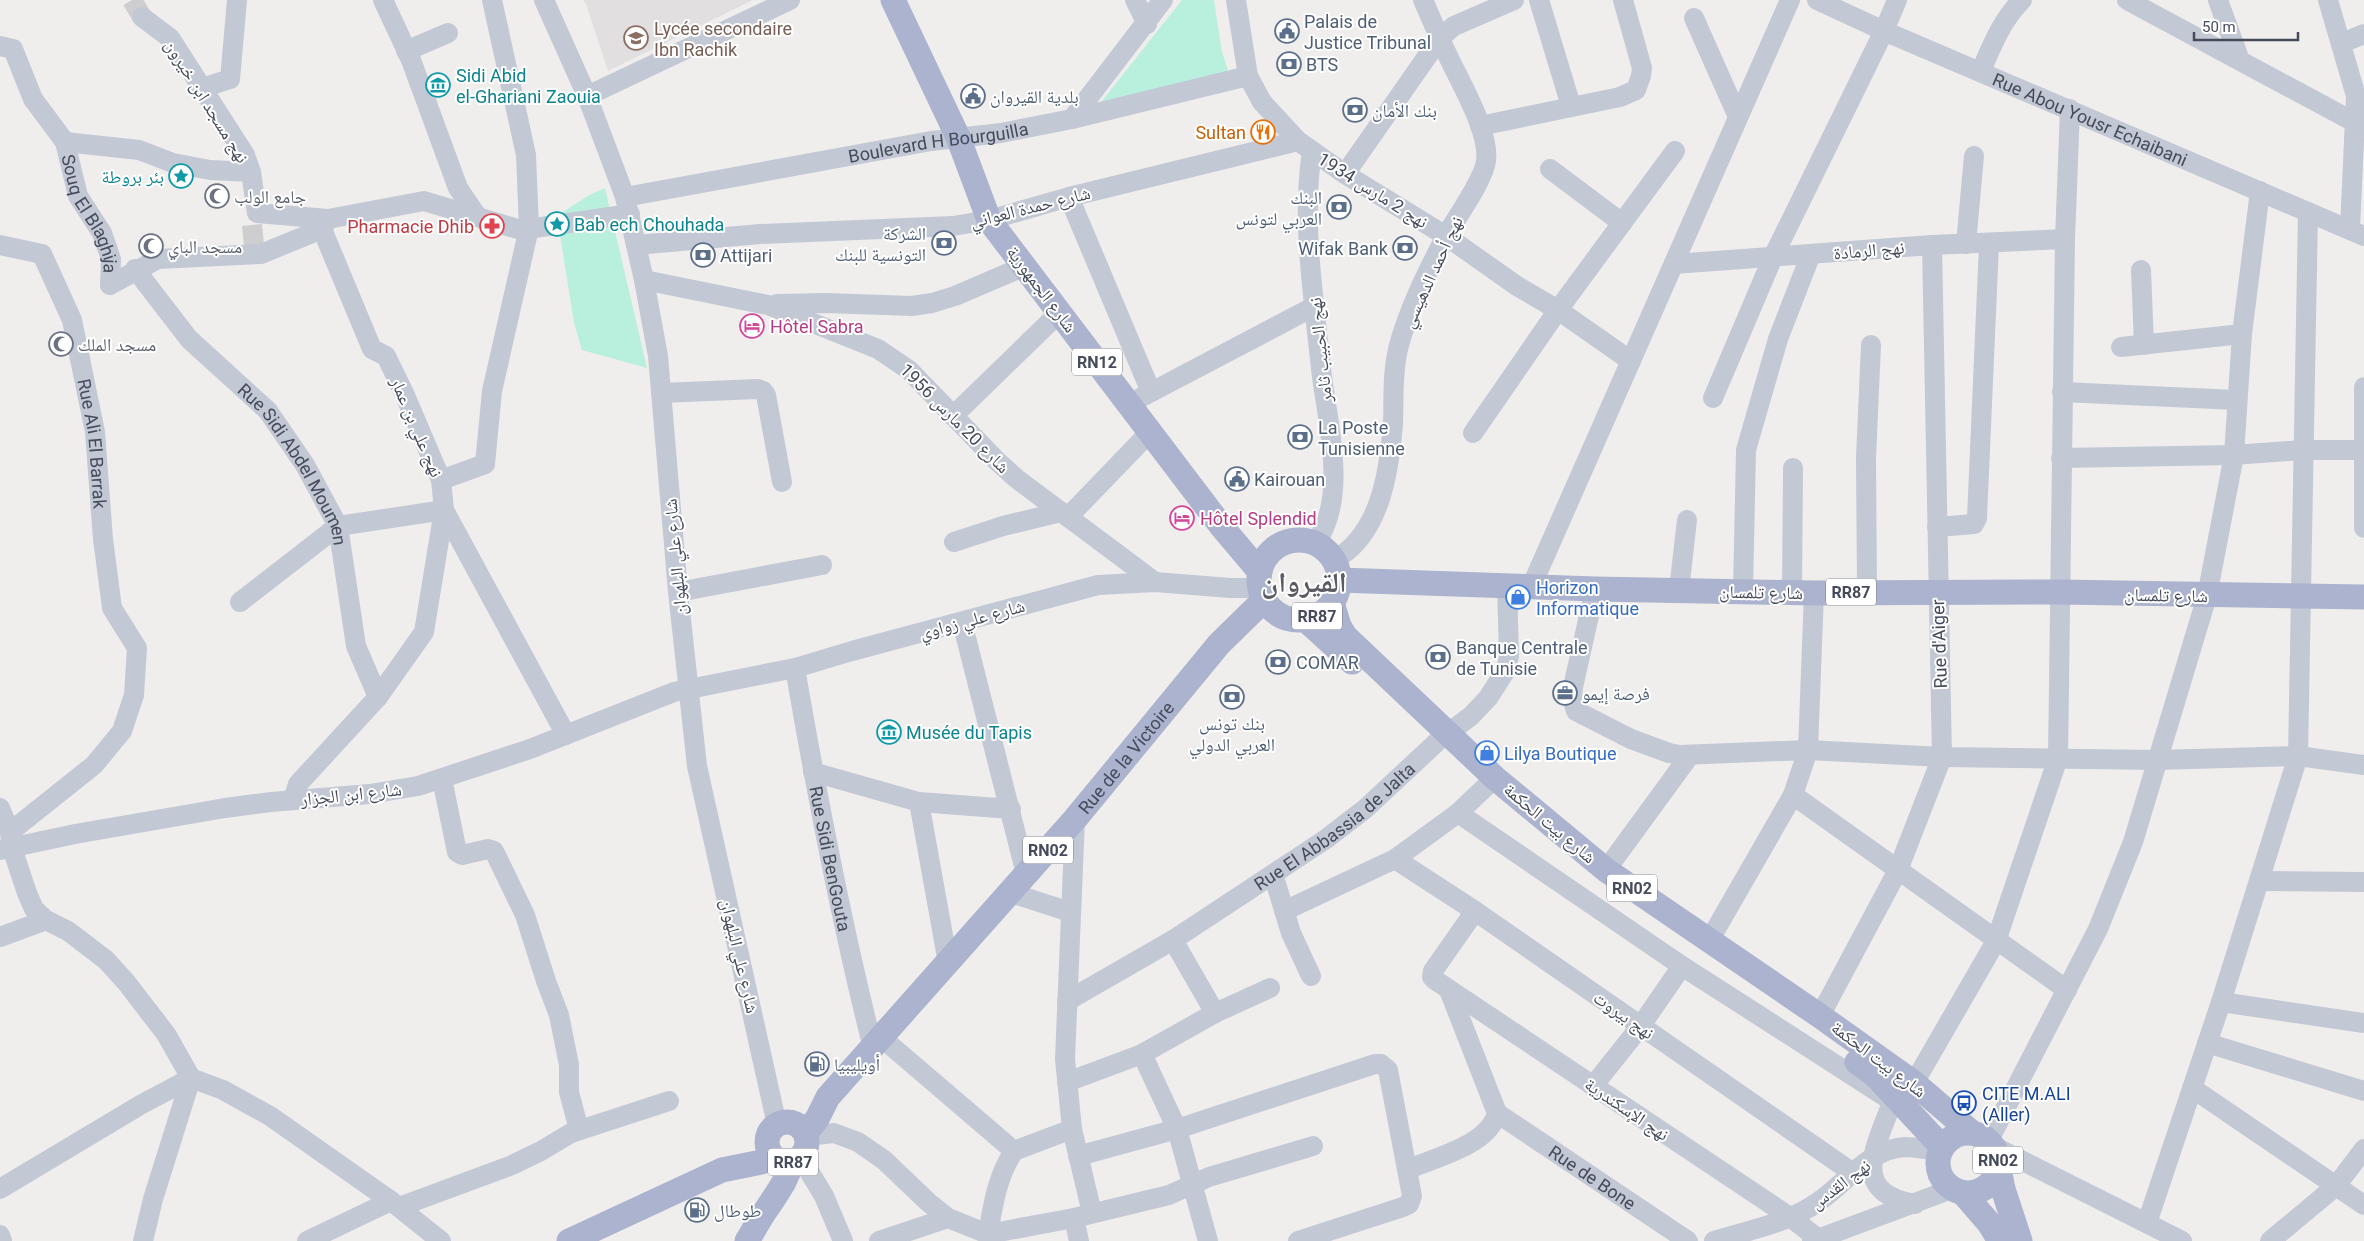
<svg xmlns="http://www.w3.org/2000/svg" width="2364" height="1241" font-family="Roboto,'Noto Naskh Arabic',sans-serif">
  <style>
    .education { fill: #e1dfdf }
    .green { fill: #b9f0dd }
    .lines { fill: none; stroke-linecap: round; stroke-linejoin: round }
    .minor-tunnel { stroke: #cecdd0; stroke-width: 20; stroke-dasharray: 20 10; stroke-linecap: butt }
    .minor { stroke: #c3c8d5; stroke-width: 20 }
    .major { stroke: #abb3ce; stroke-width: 25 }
    .labels { text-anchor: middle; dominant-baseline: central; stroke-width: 4; stroke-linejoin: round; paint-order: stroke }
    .shield { fill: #fff; stroke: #7d818c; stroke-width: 1 }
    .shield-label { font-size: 16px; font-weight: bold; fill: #454b5b }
    .service-label { font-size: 18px; fill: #4e5e75; stroke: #fff; text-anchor: start }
    .education-label { font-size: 18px; fill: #785e54; stroke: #fff; text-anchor: start }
    .culture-label { font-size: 18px; fill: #0d838f; stroke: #fff; text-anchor: start }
    .street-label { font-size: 18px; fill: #454b5b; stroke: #fff }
    .food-label { font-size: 18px; fill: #c56008; stroke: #fff; text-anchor: end }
    .worship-label { font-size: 18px; fill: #5b616d; stroke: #fff; text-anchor: start }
    .health-label { font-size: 18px; fill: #be3a42; stroke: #fff; text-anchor: end }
    .hotel-label { font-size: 18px; fill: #b23c85; stroke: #fff; text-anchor: start }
    .shop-label { font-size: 18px; fill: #366cbe; stroke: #fff; text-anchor: start }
    .transit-label { font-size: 18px; fill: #164399; stroke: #fff; text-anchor: start }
    .town-label { font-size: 28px; font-weight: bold; fill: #5a5b63; stroke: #fff }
  </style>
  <rect width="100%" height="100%" fill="#f0eeed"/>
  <polygon class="education" points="583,0 753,0 608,71 586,4"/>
  <g class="green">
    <polygon points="1182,0 1214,0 1222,52 1233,86 1094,111"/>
    <polygon points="605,188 647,368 582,350 574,323 557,216 589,195"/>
  </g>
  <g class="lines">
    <g class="minor-tunnel">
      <polyline points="132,0 142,17"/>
      <polyline points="252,225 255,255"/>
    </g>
    <g class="minor">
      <polyline points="383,0 411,60 458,188 477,216"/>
      <polyline points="544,0 587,96 625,197 644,280 658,356 678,592 697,766 777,1125"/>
      <polyline points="1135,0 1147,24"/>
      <polyline points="1236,0 1248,76 1262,102 1298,141 1345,174 1446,236 1517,286 1558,310 1631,361"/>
      <polyline points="1539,0 1571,106"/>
      <path id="s1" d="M1817 0 1884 31 2364 236"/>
      <polyline points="2127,0 2354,122"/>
      <polyline points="2218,0 2239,58"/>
      <polyline points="2328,0 2356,96 2350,229"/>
      <polyline points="142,17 170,38 245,155 251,172 257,213 328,219"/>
      <polyline points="1694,18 1738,117"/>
      <polyline points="2342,43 2364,34"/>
      <path id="s2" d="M0 46 13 49 33 99 65 142 78 196 102 233 111 259 110 285"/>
      <polyline points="406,51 448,33"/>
      <path d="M1981 71C1992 45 2002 20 2022 0"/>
      <polyline points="202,88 230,79 237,0"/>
      <polyline points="587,96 790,0"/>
      <polyline points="1072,119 1163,0"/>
      <polyline points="1480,126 1620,97 1636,90 1641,76 1642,68 1623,0"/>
      <polyline points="65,142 139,150 173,163 210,170 251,172"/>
      <path d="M1312 152C1301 221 1314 299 1321 369 1327 422 1349 497 1315 544"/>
      <polyline points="1550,169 1622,223"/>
      <polyline points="1345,174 1440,38 1454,26 1514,0"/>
      <path id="s3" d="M625 197 931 141 1001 133 1072 119 1248 76"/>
      <polyline points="1069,197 1151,392"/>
      <polyline points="322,229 372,349 386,356 404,393 441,480 444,510 566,735"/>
      <polyline points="1966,244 1974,156"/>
      <path id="s4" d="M0 245 42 254 72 320 95 432 103 539 112 608 137 648 134 695 122 731 94 765 10 832"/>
      <polyline points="636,245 760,234 953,226 989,220 1069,197 1298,141"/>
      <polyline points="1674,264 1932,245 2065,239"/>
      <path id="s5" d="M135 269 189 339 268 411 305 465 338 526 356 646 378 697"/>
      <polyline points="2141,270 2144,345"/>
      <polyline points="644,280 768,305 878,349 909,370 997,461 1017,479 1155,582"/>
      <polyline points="110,285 158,259 261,254 322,229 328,219 424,201 521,230 630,214"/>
      <polyline points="777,304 826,303 912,306 932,303 955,296 1025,266"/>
      <polyline points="2121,347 2242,334"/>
      <polyline points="2364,387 2364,528"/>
      <polyline points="2062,392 2237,400"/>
      <polyline points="661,393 758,389 763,391 766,395 782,482"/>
      <polyline points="1140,398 1315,306"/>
      <polyline points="1713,398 1773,257 1884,31 1897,0"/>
      <polyline points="953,416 1060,312"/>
      <polyline points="1473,433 1558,310 1675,151"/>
      <polyline points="2061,458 2234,455 2302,450 2364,450"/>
      <polyline points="441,480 485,464 492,391 529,228 526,155 492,0"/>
      <polyline points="1068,517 1150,432"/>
      <polyline points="1937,527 1974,524 1977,518 1989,244"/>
      <polyline points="954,542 1003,526 1061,512"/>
      <path d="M1334 560C1380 535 1389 473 1393 424 1394 399 1392 375 1398 349 1408 310 1428 270 1447 234 1457 217 1484 179 1486 161 1490 132 1460 82 1448 56 1439 37 1431 18 1423 0"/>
      <polyline points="1532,585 1790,0"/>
      <polyline points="1595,589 1573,687 1572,698 1576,711 1631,739 1669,753 1680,755 1808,750 1942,757 2157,760 2298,756 2364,765"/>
      <polyline points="1679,590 1687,520"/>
      <polyline points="1743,591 1746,450 1778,339 1811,254"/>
      <polyline points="678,592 822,565"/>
      <polyline points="1792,592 1793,468"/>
      <polyline points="1867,592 1866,458 1871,345"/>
      <polyline points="240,602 338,526 444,510 424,632 378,697 298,784 293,800"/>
      <polyline points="962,622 1026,874"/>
      <path id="s6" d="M795 668C817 796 841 922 873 1048"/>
      <polyline points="813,772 919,802 1011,809"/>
      <polyline points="442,779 457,852 462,855 488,849 494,851 525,915 546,981 559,1015 569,1065 569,1092 579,1130"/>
      <polyline points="1793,795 2067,990"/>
      <polyline points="919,802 948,963"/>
      <polyline points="0,808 10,832 12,848 27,893 34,909 46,920 68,931 106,960 126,982 166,1034 191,1078 223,1090 270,1116 391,1201 441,1241"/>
      <polyline points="1458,813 1682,966 1892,1101"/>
      <polyline points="1075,819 1065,1059 1072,1129 1092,1213"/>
      <polyline points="0,850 75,834 225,808 271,802 370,794 418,786 530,749 674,692 795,668 852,651 1098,585 1155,582 1230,588 1260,588"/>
      <polyline points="1395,859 1475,911 1853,1173"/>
      <polyline points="1606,870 1690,755"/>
      <polyline points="1273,874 1291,933 1311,976"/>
      <polyline points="2260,881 2364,882"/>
      <polyline points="1011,893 1070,912"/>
      <polyline points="1284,911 1395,859 1458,813 1495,778"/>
      <polyline points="1475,911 1433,971 1432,977 1435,980 1790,1217 1821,1241"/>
      <polyline points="0,937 46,920"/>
      <polyline points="1173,940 1215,1013"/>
      <polyline points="1709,941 1793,795 1808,750 1814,593"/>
      <path id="s7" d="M1067 1001 1173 940 1326 839 1365 809 1439 740 1471 716 1488 698 1506 670 1509 656 1507 586"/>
      <polyline points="2221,1002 2364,1023"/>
      <polyline points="1820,1016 1898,870 1942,757 1932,245"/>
      <polyline points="882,1038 1014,1151 1072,1129"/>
      <polyline points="2207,1043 2364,1091"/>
      <polyline points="1142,1054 1177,1129 1208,1241"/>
      <polyline points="1067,1082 1142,1054 1215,1013 1270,988"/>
      <polyline points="1914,1083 1996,941 2058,758 2065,239 2070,109"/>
      <polyline points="1593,1086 1640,1027 1682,966"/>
      <polyline points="2192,1088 2364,1205"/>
      <path d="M1892 1102C1877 1146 1847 1192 1915 1204"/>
      <path id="s8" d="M1497 1113 1688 1241"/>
      <polyline points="807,1136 834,1133 858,1142 884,1160 928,1202 948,1218 988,1234 1074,1218 1169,1195 1209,1177 1313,1146"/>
      <polyline points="1989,1140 2098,929 2133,842 2207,596 2234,455 2242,334 2260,191"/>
      <polyline points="1993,1146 2182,1241"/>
      <polyline points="1078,1156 1177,1129 1375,1064 1381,1064 1388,1070 1412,1196 1409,1204 1403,1207 1298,1241"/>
      <polyline points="801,1158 824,1196 843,1241"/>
      <path d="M1409 1169C1436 1157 1489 1145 1497 1113L1449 990"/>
      <polyline points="0,1189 142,1104 191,1078"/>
      <polyline points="399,1207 512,1165 541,1151 571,1133 669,1101"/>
      <polyline points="1074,1218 1079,1241"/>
      <polyline points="2147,1223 2221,1002 2298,756 2308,212"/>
      <polyline points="0,1235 2,1241"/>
      <polyline points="143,1241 153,1199 191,1078"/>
      <polyline points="307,1241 391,1201"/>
      <polyline points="879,1241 948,1218"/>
      <path d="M990 1241 988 1234C993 1205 997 1176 1014 1151"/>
      <path d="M1714 1241C1746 1231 1783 1224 1812 1206 1843 1188 1866 1149 1905 1147 1916 1147 1928 1150 1939 1151"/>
      <polyline points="1812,1241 1952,1189"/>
      <polyline points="2270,1241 2336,1186 2364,1149"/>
    </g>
    <g class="major">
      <polyline points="893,0 958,137 989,220 1222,527 1260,572"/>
      <circle cx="1299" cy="580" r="40"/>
      <polyline points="1339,580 1595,589 1814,593 2060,592 2364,597"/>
      <polyline points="1332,603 1339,626 1345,636 1495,778 1606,870 1820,1016 1914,1083 1971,1132"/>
      <polyline points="1306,620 1352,662"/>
      <polyline points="1857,1062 1875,1075 1942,1147"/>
      <circle cx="787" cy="1142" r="20"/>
      <circle cx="1968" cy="1163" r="30"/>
      <path id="s9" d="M806 1133 817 1119 828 1097 1075 819 1219 644 1264 600"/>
      <polyline points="1998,1164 2003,1189 2020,1241"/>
      <polyline points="1963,1193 1989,1223 2000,1241"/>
      <polyline points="569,1241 722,1170 776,1159"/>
      <path d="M747 1241C754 1230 760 1218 768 1207 779 1190 786 1182 792 1162"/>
    </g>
  </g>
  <defs>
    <g id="civic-ring" transform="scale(1.25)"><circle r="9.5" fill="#fff" stroke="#5c6f8a" stroke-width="1.5"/><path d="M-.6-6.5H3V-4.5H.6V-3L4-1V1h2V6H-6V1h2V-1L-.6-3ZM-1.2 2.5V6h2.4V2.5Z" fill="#5c6f8a"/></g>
    <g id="school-ring" transform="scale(1.25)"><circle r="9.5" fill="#fff" stroke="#8d6e63" stroke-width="1.5"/><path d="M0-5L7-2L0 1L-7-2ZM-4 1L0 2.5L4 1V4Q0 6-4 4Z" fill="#8d6e63"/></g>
    <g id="bank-ring" transform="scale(1.25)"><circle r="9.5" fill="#fff" stroke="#5c6f8a" stroke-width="1.5"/><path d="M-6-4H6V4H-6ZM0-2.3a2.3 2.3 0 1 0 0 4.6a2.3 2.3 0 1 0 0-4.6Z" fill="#5c6f8a"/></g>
    <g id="museum-ring" transform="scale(1.25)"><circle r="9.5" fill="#fff" stroke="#0f9aa8" stroke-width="1.5"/><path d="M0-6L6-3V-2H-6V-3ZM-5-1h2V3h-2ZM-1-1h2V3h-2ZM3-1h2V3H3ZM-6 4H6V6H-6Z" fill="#0f9aa8"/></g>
    <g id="restaurant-ring" transform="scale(1.25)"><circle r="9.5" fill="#fff" stroke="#e8710a" stroke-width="1.5"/><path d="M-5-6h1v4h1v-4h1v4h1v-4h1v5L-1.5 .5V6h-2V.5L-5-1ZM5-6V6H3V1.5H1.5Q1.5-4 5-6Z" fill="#e8710a"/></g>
    <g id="sight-ring" transform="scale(1.25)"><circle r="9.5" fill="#fff" stroke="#0f9aa8" stroke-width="1.5"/><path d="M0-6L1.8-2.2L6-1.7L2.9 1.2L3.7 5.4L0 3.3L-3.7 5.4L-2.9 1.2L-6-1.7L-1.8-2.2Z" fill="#0f9aa8"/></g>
    <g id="mosque-ring" transform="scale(1.25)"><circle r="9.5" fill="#fff" stroke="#6b7280" stroke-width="1.5"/><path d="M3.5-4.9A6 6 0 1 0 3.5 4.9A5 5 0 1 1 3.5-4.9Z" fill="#6b7280"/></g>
    <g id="pharmacy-ring" transform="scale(1.25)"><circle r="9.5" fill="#fff" stroke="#e0444e" stroke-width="1.5"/><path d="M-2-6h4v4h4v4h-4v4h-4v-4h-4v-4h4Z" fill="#e0444e"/></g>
    <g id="hotel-ring" transform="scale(1.25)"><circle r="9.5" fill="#fff" stroke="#d1479c" stroke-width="1.5"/><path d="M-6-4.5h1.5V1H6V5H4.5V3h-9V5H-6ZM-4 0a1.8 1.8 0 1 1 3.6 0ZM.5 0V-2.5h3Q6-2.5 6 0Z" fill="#d1479c"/></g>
    <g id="shop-ring" transform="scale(1.25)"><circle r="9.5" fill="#fff" stroke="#3f7fe0" stroke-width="1.5"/><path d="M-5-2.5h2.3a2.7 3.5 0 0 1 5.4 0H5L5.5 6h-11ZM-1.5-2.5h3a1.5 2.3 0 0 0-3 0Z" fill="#3f7fe0"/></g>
    <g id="office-ring" transform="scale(1.25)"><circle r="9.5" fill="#fff" stroke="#5c6f8a" stroke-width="1.5"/><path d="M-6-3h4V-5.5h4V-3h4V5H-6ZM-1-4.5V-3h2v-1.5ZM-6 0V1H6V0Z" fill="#5c6f8a"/></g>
    <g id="fuel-ring" transform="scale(1.25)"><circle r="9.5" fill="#fff" stroke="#5c6f8a" stroke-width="1.5"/><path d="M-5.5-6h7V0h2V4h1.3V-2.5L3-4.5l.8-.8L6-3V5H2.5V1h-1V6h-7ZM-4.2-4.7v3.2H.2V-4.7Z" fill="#5c6f8a"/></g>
    <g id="bus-ring" transform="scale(1.25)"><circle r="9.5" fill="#fff" stroke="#1a4fb4" stroke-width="1.5"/><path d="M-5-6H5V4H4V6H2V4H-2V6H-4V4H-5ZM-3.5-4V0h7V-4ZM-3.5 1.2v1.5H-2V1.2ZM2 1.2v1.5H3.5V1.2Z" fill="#1a4fb4"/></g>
  </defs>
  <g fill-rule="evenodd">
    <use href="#civic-ring" x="1287" y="31"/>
    <use href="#school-ring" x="636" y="38"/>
    <use href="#bank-ring" x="1289" y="64"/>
    <use href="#museum-ring" x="438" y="85"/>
    <use href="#civic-ring" x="973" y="96"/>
    <use href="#bank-ring" x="1355" y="110"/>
    <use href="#restaurant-ring" x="1263" y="132"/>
    <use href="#sight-ring" x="181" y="176"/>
    <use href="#mosque-ring" x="217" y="196"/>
    <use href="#bank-ring" x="1339" y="207"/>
    <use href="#sight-ring" x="557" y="224"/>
    <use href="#pharmacy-ring" x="492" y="226"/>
    <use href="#bank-ring" x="944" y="243"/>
    <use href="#mosque-ring" x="151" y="246"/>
    <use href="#bank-ring" x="1405" y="248"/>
    <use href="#bank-ring" x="703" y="255"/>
    <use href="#hotel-ring" x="752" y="326"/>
    <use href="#mosque-ring" x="61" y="344"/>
    <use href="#bank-ring" x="1300" y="437"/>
    <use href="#civic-ring" x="1237" y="479"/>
    <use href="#hotel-ring" x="1182" y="518"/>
    <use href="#shop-ring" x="1518" y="597"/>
    <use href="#bank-ring" x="1438" y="657"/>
    <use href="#bank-ring" x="1278" y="662"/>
    <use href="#office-ring" x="1565" y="693"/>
    <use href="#bank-ring" x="1232" y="697"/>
    <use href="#museum-ring" x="889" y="732"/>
    <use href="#shop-ring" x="1487" y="753"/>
    <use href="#fuel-ring" x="817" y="1064"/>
    <use href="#bus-ring" x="1964" y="1103"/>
    <use href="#fuel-ring" x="697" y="1210"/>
  </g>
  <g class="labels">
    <g class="shield">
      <rect x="1072" y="348.5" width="50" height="27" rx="4"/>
      <rect x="1826" y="578.5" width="50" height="27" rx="4"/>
      <rect x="1292" y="602.5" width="50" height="27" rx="4"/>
      <rect x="1023" y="836.5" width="50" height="27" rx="4"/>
      <rect x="1607" y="874.5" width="50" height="27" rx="4"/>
      <rect x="1973" y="1146.5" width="50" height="27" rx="4"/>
      <rect x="768" y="1148.5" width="50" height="27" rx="4"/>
    </g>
    <g class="shield-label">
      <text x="1097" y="362">RN12</text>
      <text x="1851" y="592">RR87</text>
      <text x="1317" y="616">RR87</text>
      <text x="1048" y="850">RN02</text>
      <text x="1632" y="888">RN02</text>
      <text x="1998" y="1160">RN02</text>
      <text x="793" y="1162">RR87</text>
    </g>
    <g class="service-label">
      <text x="1304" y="21">Palais de<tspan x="1304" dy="21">Justice Tribunal</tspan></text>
      <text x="1306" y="64">BTS</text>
      <text x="990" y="96">بلدية القيروان</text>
      <text x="1372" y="110">بنك الأمان</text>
      <text x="1322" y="197" text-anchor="end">البنك<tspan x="1322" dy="21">العربي لتونس</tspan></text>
      <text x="926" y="233" text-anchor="end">الشركة<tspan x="926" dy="21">التونسية للبنك</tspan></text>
      <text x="1388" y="248" text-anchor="end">Wifak Bank</text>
      <text x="720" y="255">Attijari</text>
      <text x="1318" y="427">La Poste<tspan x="1318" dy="21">Tunisienne</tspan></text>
      <text x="1254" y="479">Kairouan</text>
      <text x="1456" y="647">Banque Centrale<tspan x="1456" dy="21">de Tunisie</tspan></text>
      <text x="1296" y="662">COMAR</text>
      <text x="1582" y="693">فرصة إيمو</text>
      <text x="1232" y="723" text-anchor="middle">بنك تونس<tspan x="1232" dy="21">العربي الدولي</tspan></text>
      <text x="834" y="1064">أويليبيا</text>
      <text x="714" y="1210">طوطال</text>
    </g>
    <g class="education-label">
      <text x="654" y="28">Lycée secondaire<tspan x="654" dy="21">Ibn Rachik</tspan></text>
    </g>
    <g class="culture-label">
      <text x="456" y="75">Sidi Abid<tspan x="456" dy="21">el-Ghariani Zaouia</tspan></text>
      <text x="164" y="176" text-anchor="end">بئر بروطة</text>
      <text x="574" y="224">Bab ech Chouhada</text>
      <text x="906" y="732">Musée du Tapis</text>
    </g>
    <g class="street-label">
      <text transform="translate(207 101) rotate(58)">نهج مسجد ابن خيرون</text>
      <text stroke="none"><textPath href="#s1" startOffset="298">Rue Abou Yousr Echaibani</textPath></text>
      <text stroke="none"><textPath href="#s3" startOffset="318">Boulevard H Bourguilla</textPath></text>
      <text transform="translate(1373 190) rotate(32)">نهج 2 مارس 1934</text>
      <text transform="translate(1030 207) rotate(-14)">شارع حمدة العواني</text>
      <text stroke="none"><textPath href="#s2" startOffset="198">Souq El Blaghija</textPath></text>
      <text transform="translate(1869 250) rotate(-5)">نهج الرمادة</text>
      <text transform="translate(1432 272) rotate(-65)">نهج أحمد الدهيسي</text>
      <text transform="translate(1042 289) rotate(53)">شارع الجمهورية</text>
      <text transform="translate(1320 350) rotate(-96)">نهج الحبيب ثامر</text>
      <text transform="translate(955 418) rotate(45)">شارع 20 مارس 1956</text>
      <text transform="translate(417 427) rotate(67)">نهج علي بن عمار</text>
      <text stroke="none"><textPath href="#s4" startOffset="241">Rue Ali El Barrak</textPath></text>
      <text stroke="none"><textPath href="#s5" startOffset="254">Rue Sidi Abdel Moumen</textPath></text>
      <text transform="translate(675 557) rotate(-95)">شارع علي البلهوان</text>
      <text transform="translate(1761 592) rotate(1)">شارع تلمسان</text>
      <text transform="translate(2166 595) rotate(1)">شارع تلمسان</text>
      <text transform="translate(972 619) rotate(-15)">شارع علي زواوي</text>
      <text transform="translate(1939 644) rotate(-92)">Rue d'Aiger</text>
      <text stroke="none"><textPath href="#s9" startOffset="494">Rue de la Victoire</textPath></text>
      <text transform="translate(351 794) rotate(-6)">شارع ابن الجزار</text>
      <text transform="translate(1550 823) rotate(40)">شارع بيت الحكمة</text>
      <text stroke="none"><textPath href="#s7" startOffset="320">Rue El Abbassia de Jalta</textPath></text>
      <text stroke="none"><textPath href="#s6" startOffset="194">Rue Sidi BenGouta</textPath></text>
      <text transform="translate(740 956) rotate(77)">شارع علي البلهوان</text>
      <text transform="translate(1624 1015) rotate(35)">نهج بيروت</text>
      <text transform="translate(1879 1059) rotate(37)">شارع بيت الحكمة</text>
      <text transform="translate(1627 1109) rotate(34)">نهج الإسكندرية</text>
      <text stroke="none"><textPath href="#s8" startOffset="115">Rue de Bone</textPath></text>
      <text transform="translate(1840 1184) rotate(-37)">نهج القدس</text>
    </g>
    <g class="food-label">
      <text x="1246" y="132">Sultan</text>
    </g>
    <g class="worship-label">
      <text x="234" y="196">جامع الولب</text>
      <text x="168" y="246">مسجد الباي</text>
      <text x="78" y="344">مسجد الملك</text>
    </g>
    <g class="health-label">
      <text x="474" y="226">Pharmacie Dhib</text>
    </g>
    <g class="hotel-label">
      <text x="770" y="326">Hôtel Sabra</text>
      <text x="1200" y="518">Hôtel Splendid</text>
    </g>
    <g class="shop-label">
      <text x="1536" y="587">Horizon<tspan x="1536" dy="21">Informatique</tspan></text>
      <text x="1504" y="753">Lilya Boutique</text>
    </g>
    <g class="transit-label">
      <text x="1982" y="1093">CITE M.ALI<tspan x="1982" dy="21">(Aller)</tspan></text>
    </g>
    <g class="town-label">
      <text x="1304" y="582">القيروان</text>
    </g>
  </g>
  <path d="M2194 32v8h104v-8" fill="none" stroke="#454b5b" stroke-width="2.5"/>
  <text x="2202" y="32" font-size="15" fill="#454b5b" stroke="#ffffff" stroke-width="4" paint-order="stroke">50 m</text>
</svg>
